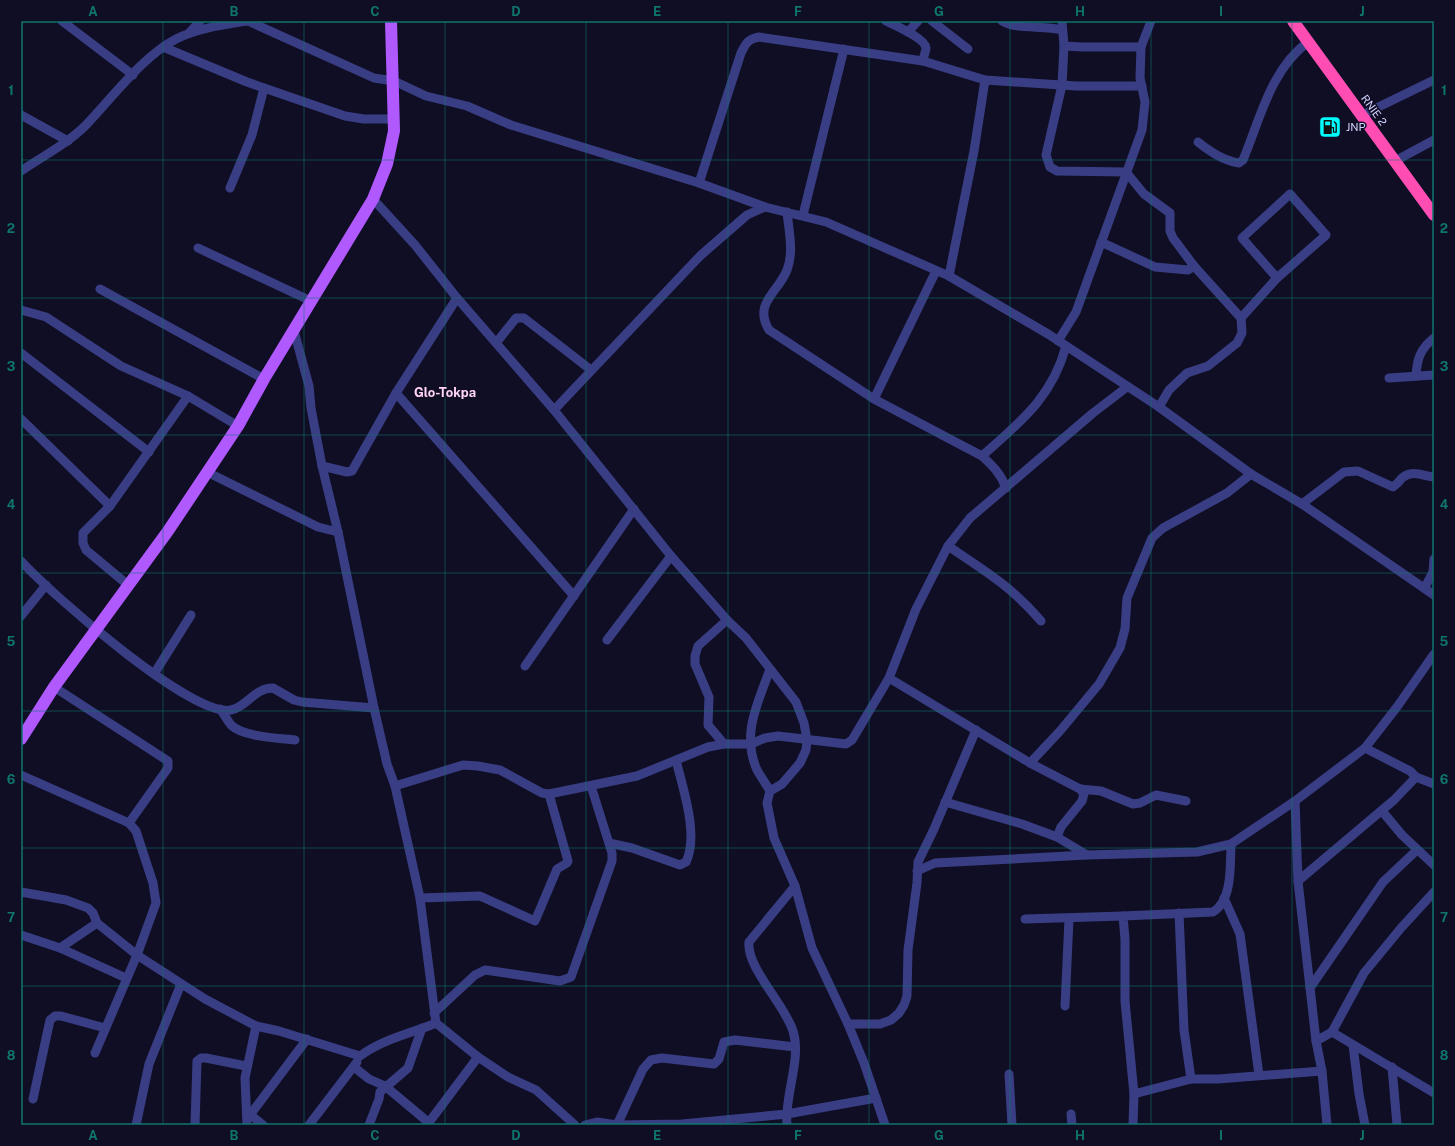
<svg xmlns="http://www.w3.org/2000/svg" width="1455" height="1146" font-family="'Public Sans',sans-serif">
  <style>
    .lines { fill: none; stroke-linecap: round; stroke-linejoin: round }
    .minor { stroke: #393e84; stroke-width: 9 }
    .major { stroke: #b059ff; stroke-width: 12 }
    .highway { stroke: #ff4db4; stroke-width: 12 }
    .grid { fill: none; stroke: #0f766e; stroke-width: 1; stroke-opacity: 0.55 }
    .labels { text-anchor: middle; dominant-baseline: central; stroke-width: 3; stroke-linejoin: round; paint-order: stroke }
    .street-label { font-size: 11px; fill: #d3d2ff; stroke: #100e25 }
    .poi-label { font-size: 11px; fill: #d3d2ff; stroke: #100e25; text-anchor: start }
    .quarter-label { font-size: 13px; font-weight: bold; fill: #ffd4f4; stroke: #100e25 }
    .neatline { fill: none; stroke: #0f766e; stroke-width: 1.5 }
    .grid-label { font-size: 13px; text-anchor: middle; font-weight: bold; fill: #0f766e }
  </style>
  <rect width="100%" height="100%" fill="#100e25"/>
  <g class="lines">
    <g class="minor">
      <polyline points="62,21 133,75"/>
      <polyline points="248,21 374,78 394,81 426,96 467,106 511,125 699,183 765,207 826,222 949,276 1048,334 1159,407 1251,474 1302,504 1434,595"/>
      <path d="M886 21C894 25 925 38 926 48 926 52 923 57 923 61"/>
      <polyline points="932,21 968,49"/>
      <path d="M1002 21C1016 30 1044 25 1062 30"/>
      <polyline points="1062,21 1064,46 1062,85 1046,155 1050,167 1057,171 1126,172 1144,194 1170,213 1170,231 1173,238 1194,266 1241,318"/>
      <polyline points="190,32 200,21"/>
      <polyline points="908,32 918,21"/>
      <polyline points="1064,46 1083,47 1141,47"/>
      <polyline points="163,47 247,82 345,116 364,119 394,119"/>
      <polyline points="21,115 68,141"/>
      <polyline points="1362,115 1434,80"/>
      <path d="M1198 142C1209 151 1225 161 1239 163L1243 160C1260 119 1271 69 1308 42"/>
      <polyline points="1395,161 1434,140"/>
      <path d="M21 171C43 156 67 144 86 125 112 98 143 56 176 39 198 28 223 25 247 21"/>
      <path d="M699 183 741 53C746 43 748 39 759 37L923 61 985 80 1076 86H1142"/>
      <polyline points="230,188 252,135 264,88"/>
      <polygon points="1290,194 1326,235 1277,278 1242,238"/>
      <polyline points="373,199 415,245 457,298 554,410 671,556 727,620 746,638 796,702 804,723 807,740 806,750 800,763 782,784 770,791 767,803 774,838 795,886 812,948 848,1024 864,1063 885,1125"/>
      <path d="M787 212C789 232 794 252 787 270 778 293 753 303 769 330L874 399 982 456C993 466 1001 474 1006 488"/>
      <polyline points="803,215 844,49"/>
      <polyline points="1101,242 1155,267 1188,270 1194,266"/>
      <polyline points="198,248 311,301"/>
      <polyline points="949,276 974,151 985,80"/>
      <polyline points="100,289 264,379"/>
      <polyline points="21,310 46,317 121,366 188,396 238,426"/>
      <polyline points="294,331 309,386 311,408 322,466 338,532 374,708 387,764 395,786 420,898 436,1023 478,1057 508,1077 536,1090 575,1125"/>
      <polyline points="1058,341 1076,312 1142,130 1145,102 1140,78 1141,47 1151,21"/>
      <polyline points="496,343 516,318 524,318 591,370"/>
      <polyline points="21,353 149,452"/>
      <path d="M1416 376C1417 359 1420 349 1434 338"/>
      <polyline points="1389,378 1434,375"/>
      <polyline points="396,393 574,596"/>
      <polyline points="874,399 936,271"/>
      <polyline points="1159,407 1169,390 1187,373 1208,366 1237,343 1242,333 1241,318 1277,278"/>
      <polyline points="554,410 700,256 747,215 765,207"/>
      <polyline points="21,419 110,506"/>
      <path d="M982 456C1020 422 1052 398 1066 346"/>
      <polyline points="322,466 347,472 352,471 396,393 457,298"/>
      <polyline points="207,472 318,527 338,532"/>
      <path d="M1302 504 1344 472 1358 471 1393 487C1397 484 1399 482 1402 478 1412 469 1423 476 1434 477"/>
      <path d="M948 546C984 570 1012 587 1041 621"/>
      <path d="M21 561C49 592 192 718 231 710 247 707 254 688 273 688L294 700 302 702 374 708"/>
      <polyline points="128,585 86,550 83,543 83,533 110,506 188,396"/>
      <polyline points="1425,587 1433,572 1434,559"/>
      <polyline points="21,616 46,585"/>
      <polyline points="607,640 671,556"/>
      <polyline points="525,666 634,509"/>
      <polyline points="154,674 191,615"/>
      <polyline points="889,678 1030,763 1080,789 1084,794 1082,801 1061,827 1057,837 1087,855"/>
      <polyline points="54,687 168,761 168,768 129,823"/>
      <path d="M220 709C224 714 227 720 231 725 243 737 279 738 295 740"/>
      <polyline points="724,744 708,725 709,697 695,664 695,656 698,646 727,620"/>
      <polyline points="1365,748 1410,771 1416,777 1434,784"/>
      <polyline points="1030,763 1060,731 1099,684 1120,648 1125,629 1127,598 1152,538 1163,528 1227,493 1251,474"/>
      <polyline points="21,775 129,823 136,831 153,883 156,903 137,955 95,1053"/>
      <polyline points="395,786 463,765 478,766 500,770 542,793 549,794 637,776 708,747 724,744 751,744 765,738 778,736 846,744 852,740 889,678 916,609 948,546 970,518 1093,413 1127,387"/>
      <polyline points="1080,789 1101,791 1133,804 1140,803 1156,795 1186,801"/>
      <path d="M770 791C766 784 761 777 757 770 741 734 758 703 770 669"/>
      <polyline points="1295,801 1298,881 1316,1041 1322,1071 1327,1125"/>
      <polyline points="945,802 1022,824 1057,837"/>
      <polyline points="1382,811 1402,835 1434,865"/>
      <path d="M609 843 632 848 680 865 686 862C699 835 683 789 676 760"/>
      <polyline points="917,871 935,863 1087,855 1197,852 1231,844 1295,801 1365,748 1397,707 1434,654"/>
      <polyline points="1298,881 1394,800 1416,777"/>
      <path d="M21 892 66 900 88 908 93 913 97 923 137 955 205 999 256 1026 279 1031 360 1056C383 1039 410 1034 436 1023"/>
      <polyline points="420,898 480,896 535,921 557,869 567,863 568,861 549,794"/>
      <polyline points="1224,898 1240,934 1259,1075"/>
      <polyline points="1179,913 1184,1030 1191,1079"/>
      <polyline points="1025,919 1123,916"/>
      <polyline points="21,935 60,948 126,978"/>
      <polyline points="60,948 97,923"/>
      <polyline points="1310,988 1383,882 1417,850"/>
      <polyline points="1065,1006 1069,919"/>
      <polyline points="434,1013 475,975 485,970 560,981 571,977 612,861 612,853 591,786"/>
      <polyline points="848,1024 880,1024 891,1020 899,1013 904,1005 907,996 908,950 917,883 918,862 934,829 976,730"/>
      <polyline points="1332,1032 1364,973 1401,928 1434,892"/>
      <polyline points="1316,1041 1332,1032 1434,1093"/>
      <polyline points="1353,1045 1359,1094 1365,1125"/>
      <polyline points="354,1067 369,1079 385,1086 428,1122"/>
      <polyline points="1392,1067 1397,1125"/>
      <polyline points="1009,1074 1012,1125"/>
      <path d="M1134 1094 1125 1001V939L1123 916 1213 912C1233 900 1230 864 1231 844"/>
      <polyline points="33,1099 50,1020 55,1016 61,1016 105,1028"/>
      <polyline points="247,1112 263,1125"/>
      <polyline points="1071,1114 1072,1125"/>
      <polyline points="250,1115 307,1039"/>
      <polyline points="136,1125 149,1064 181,984"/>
      <polyline points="195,1125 197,1061 201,1058 206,1058 246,1066"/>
      <polyline points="247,1125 245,1078 256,1026"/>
      <polyline points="309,1125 357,1062"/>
      <polyline points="369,1125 379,1099 380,1092 408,1068 422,1028"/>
      <polyline points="427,1125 478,1057"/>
      <polyline points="585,1125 597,1122 617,1125 682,1124 787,1114 876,1098"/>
      <polyline points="617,1125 643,1069 651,1060 662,1058 714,1064 719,1059 724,1042 735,1040 795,1047"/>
      <path d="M787 1125C784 1096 802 1059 793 1031 785 1005 746 967 749 942L795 886"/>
      <polyline points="1133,1125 1134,1094 1191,1079 1218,1079 1322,1071"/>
    </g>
    <polyline class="major" points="21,739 54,687 168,531 238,426 264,379 373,199 387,164 394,131 391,21"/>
    <polyline class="highway" points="1293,21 1434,215"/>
  </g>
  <path class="grid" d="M163 21V1125M304 21V1125M445 21V1125M586 21V1125M728 21V1125M869 21V1125M1010 21V1125M1151 21V1125M1292 21V1125M21 160H1434M21 298H1434M21 435H1434M21 573H1434M21 711H1434M21 848H1434M21 986H1434"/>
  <defs>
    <g id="fuel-square" transform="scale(1.15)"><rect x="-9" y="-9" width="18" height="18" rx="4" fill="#00fdfd" stroke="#100e25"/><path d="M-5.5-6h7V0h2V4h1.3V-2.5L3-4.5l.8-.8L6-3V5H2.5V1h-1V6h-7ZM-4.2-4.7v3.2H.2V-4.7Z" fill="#111"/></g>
  </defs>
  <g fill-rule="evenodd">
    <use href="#fuel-square" x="1330" y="127"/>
  </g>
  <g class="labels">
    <g class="street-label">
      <text transform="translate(1374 110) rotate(54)">RNIE 2</text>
    </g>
    <g class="poi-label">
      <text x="1346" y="127">JNP</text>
    </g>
    <g class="quarter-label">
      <text x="445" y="392">Glo-Tokpa</text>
    </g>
  </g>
  <rect width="1455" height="1146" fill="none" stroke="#100e25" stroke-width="44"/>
  <rect x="22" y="22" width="1411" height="1102" class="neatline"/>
  <g class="grid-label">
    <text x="93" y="16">A</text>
    <text x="234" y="16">B</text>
    <text x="375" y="16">C</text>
    <text x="516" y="16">D</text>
    <text x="657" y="16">E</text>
    <text x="798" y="16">F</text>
    <text x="939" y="16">G</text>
    <text x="1080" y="16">H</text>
    <text x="1221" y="16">I</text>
    <text x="1362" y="16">J</text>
    <text x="11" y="95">1</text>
    <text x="1444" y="95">1</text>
    <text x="11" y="233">2</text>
    <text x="1444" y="233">2</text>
    <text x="11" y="371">3</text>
    <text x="1444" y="371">3</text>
    <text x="11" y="509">4</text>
    <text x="1444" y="509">4</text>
    <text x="11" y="646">5</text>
    <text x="1444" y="646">5</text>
    <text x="11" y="784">6</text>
    <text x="1444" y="784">6</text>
    <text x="11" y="922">7</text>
    <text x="1444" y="922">7</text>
    <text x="11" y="1060">8</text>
    <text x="1444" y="1060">8</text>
    <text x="93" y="1140">A</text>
    <text x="234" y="1140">B</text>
    <text x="375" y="1140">C</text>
    <text x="516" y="1140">D</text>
    <text x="657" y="1140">E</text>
    <text x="798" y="1140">F</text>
    <text x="939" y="1140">G</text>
    <text x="1080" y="1140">H</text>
    <text x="1221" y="1140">I</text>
    <text x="1362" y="1140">J</text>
  </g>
</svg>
